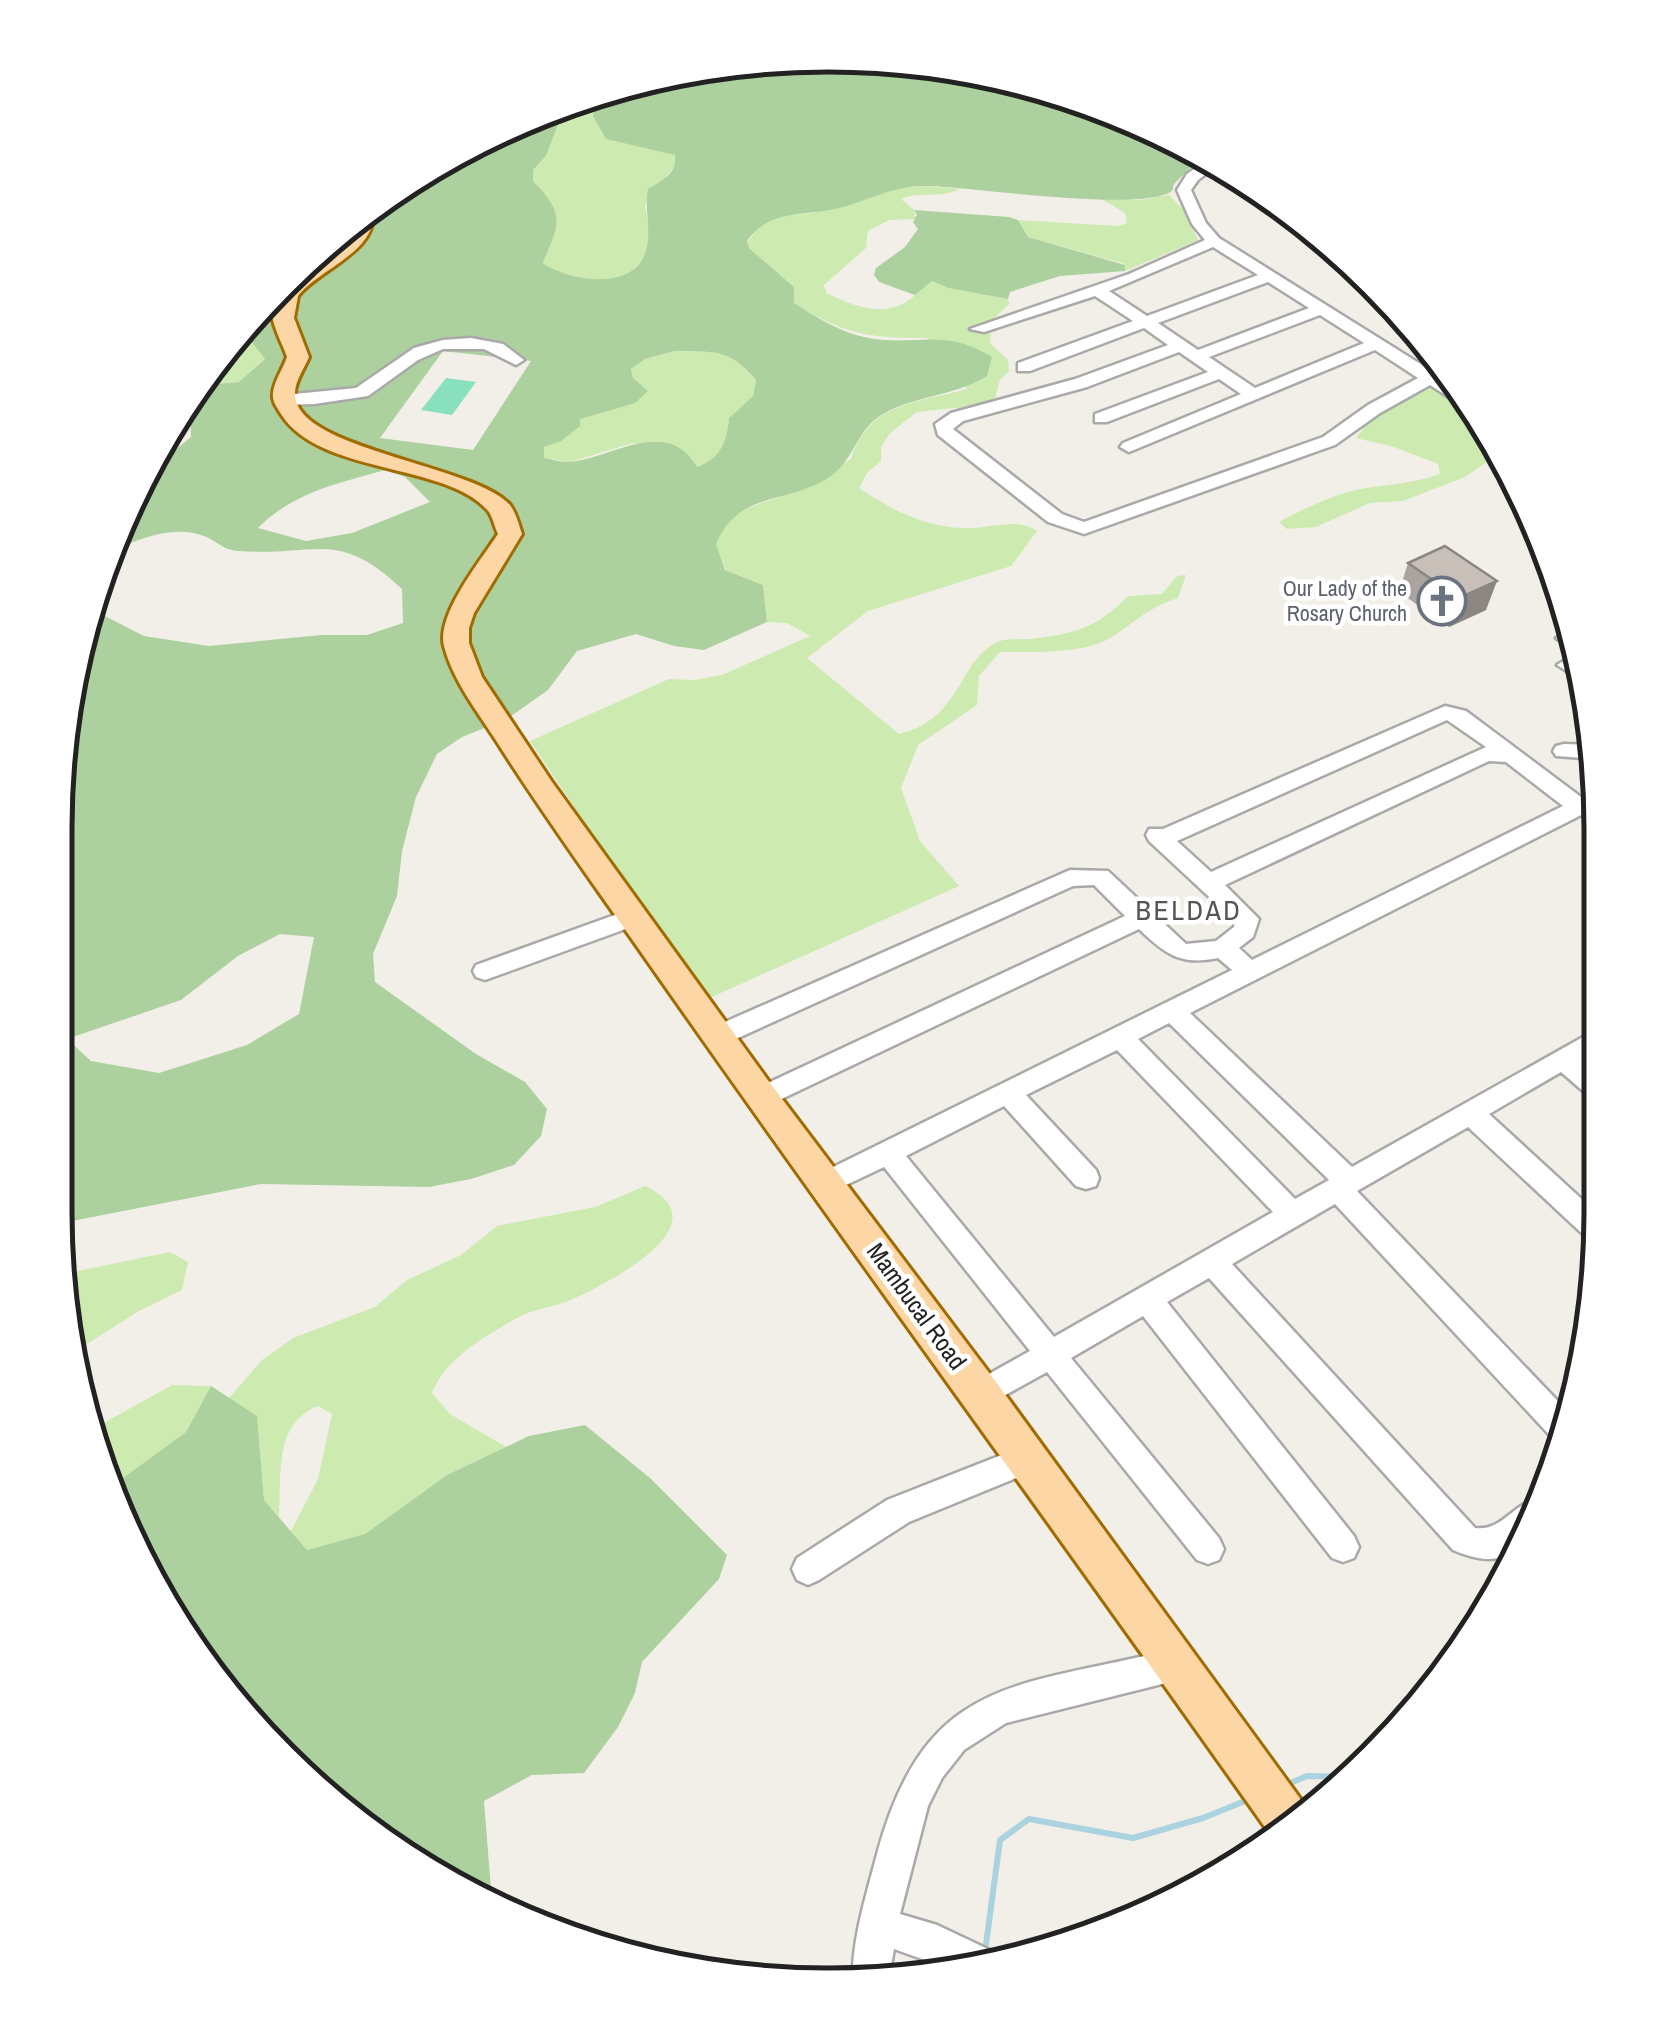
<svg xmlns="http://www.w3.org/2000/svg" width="1656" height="2040" font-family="'Archivo Narrow',sans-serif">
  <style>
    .grass { fill: #cdebb0 }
    .forest { fill: #add19e; fill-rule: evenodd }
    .pitch { fill: #88e0be }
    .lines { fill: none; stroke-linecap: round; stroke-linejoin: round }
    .stream { stroke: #aad3df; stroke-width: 6 }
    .minor-casing { stroke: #a9a9a9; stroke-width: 5 }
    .major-casing { stroke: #a06b00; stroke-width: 6 }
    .minor { fill: #fff; fill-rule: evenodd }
    .major { fill: #fcd6a4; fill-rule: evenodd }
    .wall { fill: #aba49e }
    .shaded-wall { fill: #8b8681 }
    .building { fill: #c7bfb8; stroke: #8b8681; stroke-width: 2.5 }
    .labels { text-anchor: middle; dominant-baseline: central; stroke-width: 9; stroke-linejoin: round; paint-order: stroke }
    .far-worship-label { font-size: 22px; fill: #5b616d; stroke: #fff; text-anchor: end }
    .street-label { font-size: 25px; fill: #222; stroke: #fff }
    .neighbourhood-label { font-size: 28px; letter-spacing: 2.5px; fill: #555; stroke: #fff }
    .rim { fill: none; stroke: #222; stroke-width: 5 }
  </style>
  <rect width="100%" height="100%" fill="#f2efe9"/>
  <g class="grass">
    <path d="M597 93 593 116C613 143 642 148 675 154L676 164 645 205C648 222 653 243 643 259 622 290 568 281 543 263 559 225 563 212 533 181V170L546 156 558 126 549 111Z"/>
    <path d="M927 186 959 189C941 199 919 191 901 199L914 210 916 219 889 220 868 231 866 248 824 285 826 293C850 304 880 318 906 302 916 296 922 287 932 281L948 288 1008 299 1009 304 992 320 990 343 1008 360 1009 371 1000 380 995 398 983 405 917 412 890 433 881 447V461L867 473 859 488C892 510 928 529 969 528 993 528 1016 517 1037 531L1011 566 868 611 807 658 899 734C963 719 958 658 1000 641 1008 638 1022 640 1031 639 1075 633 1096 629 1128 596L1162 594 1177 576 1186 575 1178 598C1143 610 1138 621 1110 638 1085 654 1030 652 1000 652L979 676 977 705 918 745 901 788 920 841 959 886 703 1001 530 741 669 679 695 680 722 675 810 636 787 623 767 622 763 585 726 570 715 544C732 505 754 508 789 493 810 484 831 470 851 459 869 402 917 403 967 389L927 338C866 338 847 335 793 303L794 287 749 248 747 242 762 224 780 216 813 213 895 188Z"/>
    <polygon points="1169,195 1185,211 1198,240 1125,271 1125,264 1028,237 1018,220 1118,226 1127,223 1125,213 1100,198 1140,200"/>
    <polygon points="276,291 267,313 249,337 266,358 239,382 206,385 247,318"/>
    <path d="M675 351C715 352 729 348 756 380L753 396 729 418C727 442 720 459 696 468L692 458 633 443 570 462 544 458V447C562 440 566 428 581 418 602 404 627 409 647 392L633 378 631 368 645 359Z"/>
    <path d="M1428 385 1477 415 1500 453 1465 477 1403 501 1370 503 1316 527 1287 529 1279 522C1306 508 1331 495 1361 489 1389 484 1413 484 1440 474L1438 464 1394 447 1356 438 1374 415Z"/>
    <path d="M645 1186C724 1223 612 1281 575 1298 557 1307 534 1308 517 1318 484 1337 446 1358 432 1393L450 1414 506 1447 447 1475 365 1534 307 1550 291 1531 318 1479 332 1414 318 1406C273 1424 282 1475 279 1517L264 1500 257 1416 229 1398 262 1360 293 1338 375 1307 407 1280 461 1255 497 1226 595 1207Z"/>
    <polygon points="170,1252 188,1262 182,1290 139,1311 73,1353 63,1274"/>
    <polygon points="172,1385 211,1386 186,1432 112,1486 88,1427 100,1425"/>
  </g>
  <g class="forest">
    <path d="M777 57 928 62 1011 81 1007 86 1012 93C1035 97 1054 91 1076 96L1184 145 1197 154V161L1174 184 1172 191C1141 213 974 187 927 186 890 185 864 204 830 210 797 216 768 211 747 241L749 248 794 287V303C816 317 838 331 864 337 914 348 942 326 992 357L987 376C955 396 918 395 885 413 854 429 857 461 825 480 783 504 738 492 716 544L725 570 763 585 767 622 704 650 674 646 636 634 577 651 548 690 507 719 462 737 437 754 416 797 402 851 397 896 373 954 375 982 476 1054 525 1082 547 1109 541 1136 514 1165 471 1179 429 1187 261 1184 57 1224V777L95 611 144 636 209 646 321 635H367L403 623 402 589C337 527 315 557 238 551 223 550 217 541 204 536 174 524 135 539 109 554 120 506 154 466 191 437L190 410 206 385 239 382 265 359 248 337C266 314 276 291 298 271L321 275C347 259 384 239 375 203L486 135 549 111 558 125 546 156 533 170V181C565 214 560 222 543 263 568 281 634 292 646 251 652 230 644 210 648 189 663 180 677 174 675 155L606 139 593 116 597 93 627 81ZM443 351 531 361 473 450 380 438ZM675 351C715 352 729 348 756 380L753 396 729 418C727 442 720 459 697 467 667 414 607 461 568 462 560 462 551 459 544 458V447L561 441 580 426V419L635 403 648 391 633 378 631 369 645 359ZM385 470 405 477 430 502 352 533 306 541 258 528C292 493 339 483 385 470ZM280 934 314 937 299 1014 247 1045 159 1073 91 1061 67 1039 181 1000 238 956Z"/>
    <polygon points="914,210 1009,217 1018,220 1028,237 1125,265 1125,271 1060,276 1010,292 1008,299 948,288 932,281 915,295 879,282 874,275 876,268 905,247 918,229 913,222 917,215"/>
    <polygon points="211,1386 257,1416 264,1500 307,1550 365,1534 447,1475 529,1436 585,1425 650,1478 727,1555 719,1579 642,1662 635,1693 618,1727 584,1773 532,1775 484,1801 492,1902 441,1881 281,1758 158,1598 112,1486 186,1432"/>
  </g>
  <polygon class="pitch" points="446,378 476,382 452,415 421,410"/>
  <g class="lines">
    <g class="stream">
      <polyline points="1283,1786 1307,1776 1353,1777"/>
      <polyline points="985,1952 1000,1840 1029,1819 1133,1838 1203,1818 1250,1799"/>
    </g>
    <g class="minor-casing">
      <g id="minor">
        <path d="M1211 157 1221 163 1198 180 1191 190 1206 223 1219 238 1462 390 1472 408 1464 407 1430 385 1380 413 1335 445 1084 534 1048 522 938 435 935 424 951 413 1075 379 1168 345 1144 328 1030 371H1018V363L1133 321 1095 296 984 332 970 329 1129 274 1205 240 1192 224 1177 190 1187 174ZM1213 247 1258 275 1147 316 1109 291ZM1268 282 1309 308 1198 350 1158 323ZM1320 315 1364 343 1255 388 1209 357ZM1375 350 1418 378 1368 405 1323 437 1084 522 1062 514 953 429 963 421 1087 387 1179 352 1208 372 1095 414V422H1107L1219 379 1241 394 1123 443 1120 447 1129 452Z"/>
        <polygon points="471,338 503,344 524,360 516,365 484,349 443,349 418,360 368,396 314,404 284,405 275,400 284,395 356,388 414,348 443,340"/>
        <polygon points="1575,629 1577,641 1566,644 1556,638"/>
        <polygon points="1567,659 1581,665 1584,682 1557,665"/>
        <path d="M1445 706 1466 711 1581 797 1599 790V806L1190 1013 1352 1167 1599 1028V1050L1582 1060 1599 1075V1100L1590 1097 1561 1072 1489 1114 1599 1215V1244L1589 1240 1468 1127 1357 1191 1573 1417 1563 1444 1556 1442 1335 1204 1232 1264 1475 1528C1504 1532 1515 1498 1542 1500 1523 1548 1509 1574 1453 1550L1209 1278 1167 1302 1354 1536 1359 1547 1354 1558 1343 1562 1332 1558 1143 1316 1071 1358 1219 1538 1224 1549 1219 1560 1208 1564 1197 1560 1047 1372 982 1408 971 1404 967 1394 971 1384 1030 1351 884 1167 827 1194 817 1191 813 1183 817 1175 1232 970 1218 958C1181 966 1165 954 1139 929L771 1104 762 1107 753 1104 749 1097 753 1090 1125 916 1094 885 1073 886 727 1043H709L705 1036 709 1029 1070 870 1108 871 1186 944 1216 941 1234 927 1235 921 1149 841 1146 835 1149 829H1163ZM1447 720 1486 747 1211 872 1177 841ZM1489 761 1506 762 1563 806 1252 960 1239 948 1253 937 1259 919 1225 885ZM1169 1023 1329 1180 1295 1199 1138 1039ZM1117 1050 1273 1212 1054 1337 906 1156 1004 1106 1076 1186 1086 1189 1096 1186 1099 1178 1096 1170 1026 1095Z"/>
        <polygon points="1564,744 1594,745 1596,759 1556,756 1553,751 1556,746"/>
        <polygon points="634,908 642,911 646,917 642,923 485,980 476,977 473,971 476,965"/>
        <polygon points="1027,1445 1038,1449 1042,1459 1038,1469 909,1522 819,1580 808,1585 797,1580 792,1569 797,1558 887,1500"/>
        <path d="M1174 1649 1186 1654 1191 1666 1186 1678 1006 1723 964 1750 942 1778 928 1806 900 1914 937 1925 994 1952 998 1963 950 1969 894 1949 889 1977 853 1982C851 1942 867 1893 877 1854 926 1674 1018 1688 1174 1649Z"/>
      </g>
    </g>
    <g class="major-casing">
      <path id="major" d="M371 207C384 249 318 269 298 296L294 318 309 357C304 369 295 381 295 393 293 450 474 464 510 505 516 513 519 525 522 534L474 613 469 628V643L482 677 552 782 767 1079 996 1382 1307 1808 1309 1812 1272 1837C1063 1541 849 1249 641 952 592 882 543 814 497 742 478 712 453 681 444 646 436 615 481 560 498 534 495 528 493 518 489 512 449 462 320 476 281 414 277 407 272 402 273 393 274 381 283 369 287 357 283 345 276 333 273 320 266 283 313 265 336 246 352 233 352 217 371 207Z"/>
    </g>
    <use href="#minor" class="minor"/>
    <use href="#major" class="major"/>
  </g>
  <polygon class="wall" points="1408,563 1486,610 1449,627 1399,592"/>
  <polygon class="shaded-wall" points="1497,581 1486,610 1449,627 1459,598"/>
  <polygon class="building" points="1445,546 1497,581 1459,598 1408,563"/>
  <defs>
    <g id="church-ring" transform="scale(2.5)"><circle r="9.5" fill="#fff" stroke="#6b7280" stroke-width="1.5"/><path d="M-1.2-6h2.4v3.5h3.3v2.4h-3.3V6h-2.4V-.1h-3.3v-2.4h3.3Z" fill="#6b7280"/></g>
  </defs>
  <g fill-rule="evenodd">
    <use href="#church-ring" x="1442" y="601"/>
  </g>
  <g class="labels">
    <g class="far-worship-label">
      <text x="1407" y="588">Our Lady of the<tspan x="1407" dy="25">Rosary Church</tspan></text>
    </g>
    <g class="street-label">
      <text transform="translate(917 1306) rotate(54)">Mambucal Road</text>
    </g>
    <g class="neighbourhood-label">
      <text x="1189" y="910">BELDAD</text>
    </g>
  </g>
  <path d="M0 0H1656V2040H0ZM828 72H828A756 756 0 0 1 1584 828V1212A756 756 0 0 1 828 1968H828A756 756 0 0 1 72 1212V828A756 756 0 0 1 828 72Z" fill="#fff" fill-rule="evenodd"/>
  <path class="rim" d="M828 72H828A756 756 0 0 1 1584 828V1212A756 756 0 0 1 828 1968H828A756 756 0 0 1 72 1212V828A756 756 0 0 1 828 72Z"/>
</svg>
